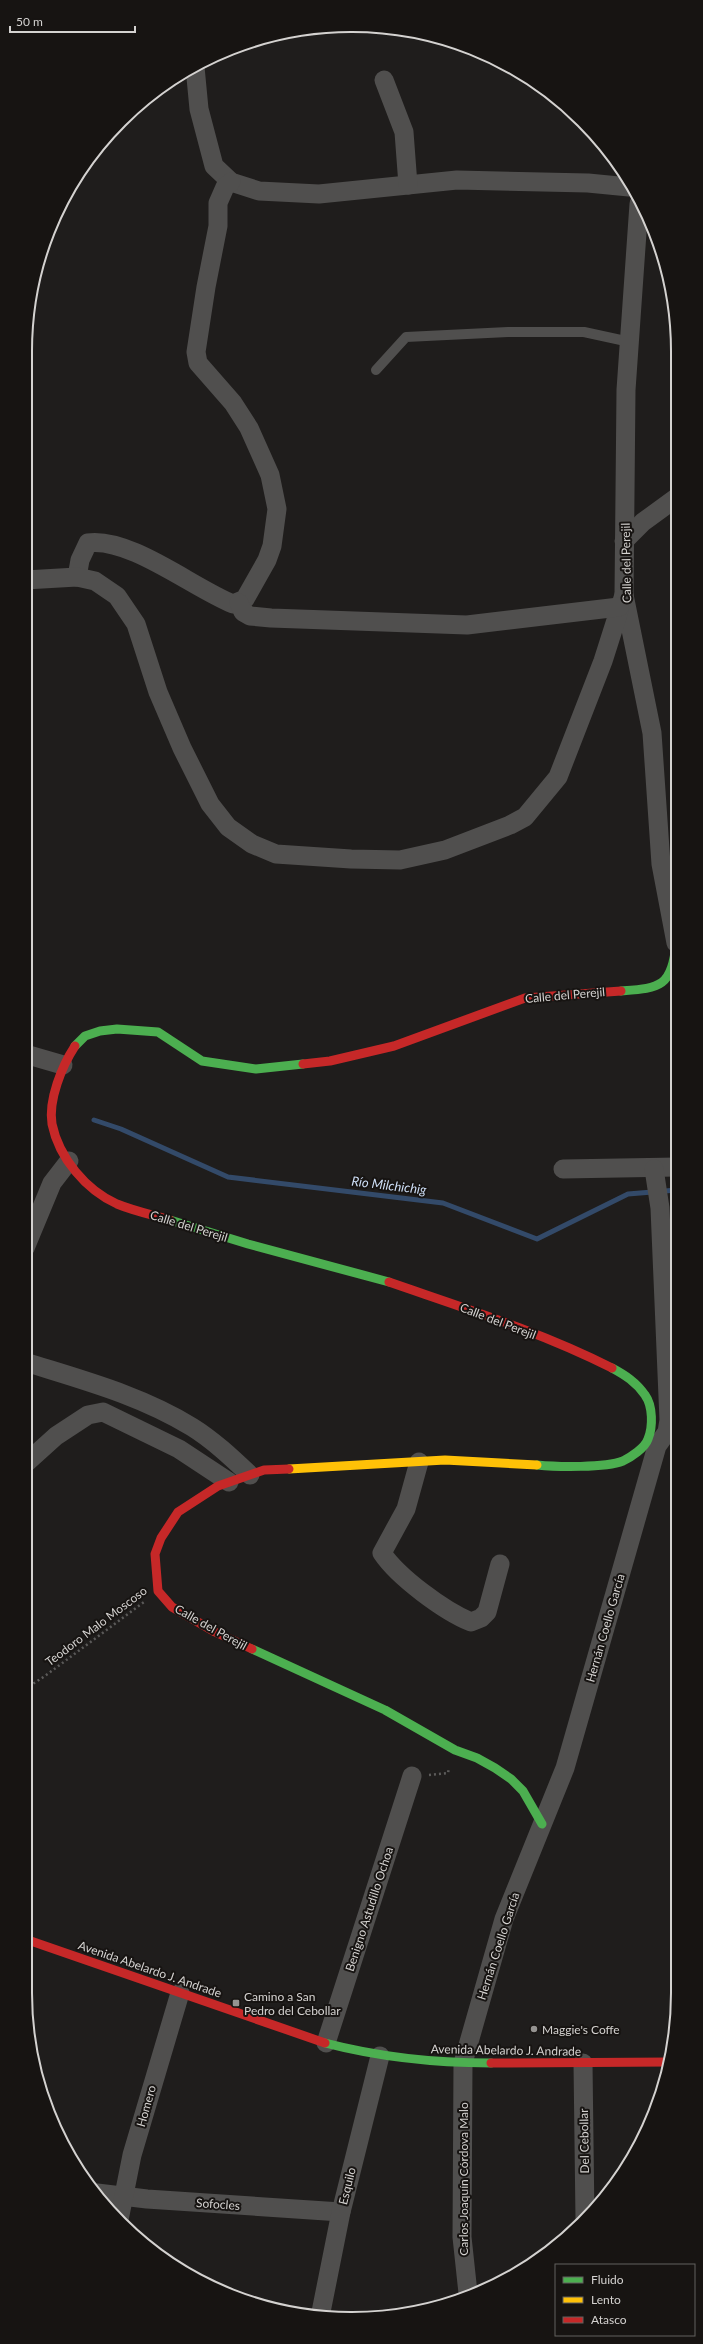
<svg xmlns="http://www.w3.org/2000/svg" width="703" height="2344" font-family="Lato,sans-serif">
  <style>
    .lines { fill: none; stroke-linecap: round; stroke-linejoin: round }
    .stream { stroke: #334a69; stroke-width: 5 }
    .path { stroke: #5c5b5a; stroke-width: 2.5; stroke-dasharray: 2 3; stroke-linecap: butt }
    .lane { stroke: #504f4e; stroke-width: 10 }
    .street { stroke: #504f4e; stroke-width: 19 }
    .fast { stroke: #4caf50; stroke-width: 9 }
    .slow { stroke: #ffc107; stroke-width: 9 }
    .jam { stroke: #c62828; stroke-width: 9 }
    .poi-dot { fill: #959391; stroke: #171412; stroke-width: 1.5 }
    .labels { text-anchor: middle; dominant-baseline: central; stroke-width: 4; stroke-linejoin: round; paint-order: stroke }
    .street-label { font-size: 12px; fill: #d4d2d0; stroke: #171412 }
    .poi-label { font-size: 12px; fill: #d4d2d0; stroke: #171412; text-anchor: start }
    .water-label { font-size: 13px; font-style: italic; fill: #cedff7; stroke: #171412 }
    .rim { fill: none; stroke: #d4d2d0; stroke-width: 2 }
  </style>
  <rect width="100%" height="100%" fill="#1f1d1c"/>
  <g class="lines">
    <polyline class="stream" points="94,1120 121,1129 228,1177 443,1203 537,1239 628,1194 677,1190"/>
    <g class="path">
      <polyline points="25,1689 45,1676 144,1602"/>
      <polyline points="429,1775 448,1773 449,1768"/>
    </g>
    <polyline class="lane" points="376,370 406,337 508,332 584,332 630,342"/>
    <g class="street">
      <polyline points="195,67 199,109 214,166 231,182 259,191 319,194 457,180 588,183 629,187"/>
      <polyline points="384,80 404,132 408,185"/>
      <polyline points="639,204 626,390 624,595 652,733 661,864 676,943"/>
      <polyline points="624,541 643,522 676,498"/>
      <path d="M77 577 80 560 88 543C130 537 193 588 233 604L245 599 267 560 272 546 277 509 270 475 249 428 233 403 198 363 196 352 206 287 218 226V203L225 187 231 182"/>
      <polyline points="25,580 77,577 95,581 117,596 136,624 158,692 182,748 210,804 228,827 252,844 276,854 351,859 400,860 445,850 510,825 525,817 558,777 603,661 624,595"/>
      <polyline points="239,603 243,612 250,616 271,618 467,625 619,607"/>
      <polyline points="25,1054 63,1065"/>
      <polyline points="563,1169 677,1167"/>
      <polyline points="25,1248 52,1183 69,1161"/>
      <path d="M25 1362C82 1380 140 1395 192 1427 213 1440 232 1458 250 1475"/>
      <path d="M419 1462 406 1509 382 1553C398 1577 444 1611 471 1622L481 1618 487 1612 500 1564"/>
      <polyline points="25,1464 56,1436 88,1415 103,1412 179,1449 229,1482"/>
      <polyline points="326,2043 412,1776"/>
      <polyline points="583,2063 585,2220"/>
      <polyline points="97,2193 147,2199 341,2212"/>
      <polyline points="119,2220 132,2155 180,1993"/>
      <polyline points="468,2293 462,2237 463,2063 504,1919 565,1768 657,1446 667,1432 669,1420 660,1208 654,1169"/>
      <polyline points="320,2317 341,2212 380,2056"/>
    </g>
    <g class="fast">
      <path d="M621 991C659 988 672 988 676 944"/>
      <polyline points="75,1046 85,1036 100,1031 117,1029 158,1032 202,1061 256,1069 303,1064"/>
      <polyline points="170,1220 248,1244 389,1282"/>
      <path d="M537 1465C557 1467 605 1468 623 1461 631 1457 645 1448 648 1439 653 1427 653 1406 645 1395 636 1382 625 1375 612 1368"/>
      <polyline points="252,1649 385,1710 455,1750 477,1758 495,1768 511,1779 523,1791 542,1824"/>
      <path d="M325 2043C379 2057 435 2063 491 2063"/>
    </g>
    <polyline class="slow" points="289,1469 445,1460 537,1465"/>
    <g class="jam">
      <path d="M75 1046C62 1066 48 1100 52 1124 59 1158 86 1190 117 1204 134 1211 153 1215 170 1220"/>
      <polyline points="303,1064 330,1061 394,1046 525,998 621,991"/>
      <path d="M389 1282C464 1308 541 1332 612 1368"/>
      <polyline points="252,1649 215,1632 172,1607 158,1591 155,1554 161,1538 178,1512 218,1486 264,1470 289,1469"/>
      <polyline points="25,1939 325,2043"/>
      <polyline points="491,2063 670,2062"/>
    </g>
  </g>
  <g class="poi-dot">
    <rect x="232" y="1999" width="8" height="8" rx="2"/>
    <circle cx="534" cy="2029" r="4"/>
  </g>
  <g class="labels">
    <g class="street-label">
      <text transform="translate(626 563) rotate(-91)">Calle del Perejil</text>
      <text transform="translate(565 995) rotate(-5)">Calle del Perejil</text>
      <text transform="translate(189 1226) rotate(17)">Calle del Perejil</text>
      <text transform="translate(498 1321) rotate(21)">Calle del Perejil</text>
      <text transform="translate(96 1626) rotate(-37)">Teodoro Malo Moscoso</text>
      <text transform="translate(211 1627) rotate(29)">Calle del Perejil</text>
      <text transform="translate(605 1628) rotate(-74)">Hernán Coello García</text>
      <text transform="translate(369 1909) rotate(-72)">Benigno Astudillo Ochoa</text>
      <text transform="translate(498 1946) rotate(-72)">Hernán Coello García</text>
      <text transform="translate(150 1969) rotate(19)">Avenida Abelardo J. Andrade</text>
      <text transform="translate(506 2050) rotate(1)">Avenida Abelardo J. Andrade</text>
      <text transform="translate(146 2106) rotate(-74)">Homero</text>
      <text transform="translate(584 2141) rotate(-91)">Del Cebollar</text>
      <text transform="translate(463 2179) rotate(-90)">Carlos Joaquín Córdova Malo</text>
      <text transform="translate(347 2186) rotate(-76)">Esquilo</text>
      <text transform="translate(218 2204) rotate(4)">Sofocles</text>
    </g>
    <g class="poi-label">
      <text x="244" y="1996">Camino a San<tspan x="244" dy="14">Pedro del Cebollar</tspan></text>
      <text x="542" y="2029">Maggie's Coffe</text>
    </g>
    <g class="water-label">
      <text transform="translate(389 1185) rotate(7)">Río Milchichig</text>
    </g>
  </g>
  <path d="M0 0H703V2344H0ZM351 32H352A319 319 0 0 1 671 351V1993A319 319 0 0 1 352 2312H351A319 319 0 0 1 32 1993V351A319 319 0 0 1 351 32Z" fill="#171412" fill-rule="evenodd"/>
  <path class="rim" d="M351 32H352A319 319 0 0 1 671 351V1993A319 319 0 0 1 352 2312H351A319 319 0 0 1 32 1993V351A319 319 0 0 1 351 32Z"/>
  <rect x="555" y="2264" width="140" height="72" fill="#171412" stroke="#63605e"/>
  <rect x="563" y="2277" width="20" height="6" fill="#4caf50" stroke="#63605e"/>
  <text x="591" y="2284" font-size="12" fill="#d4d2d0">Fluido</text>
  <rect x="563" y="2297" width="20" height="6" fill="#ffc107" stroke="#63605e"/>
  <text x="591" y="2304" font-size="12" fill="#d4d2d0">Lento</text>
  <rect x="563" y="2317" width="20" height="6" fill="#c62828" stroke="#63605e"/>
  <text x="591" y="2324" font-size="12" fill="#d4d2d0">Atasco</text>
  <path d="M10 26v6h125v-6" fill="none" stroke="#d4d2d0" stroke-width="2"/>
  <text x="16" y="26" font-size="12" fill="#d4d2d0" stroke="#171412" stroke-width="3" paint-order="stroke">50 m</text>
</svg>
